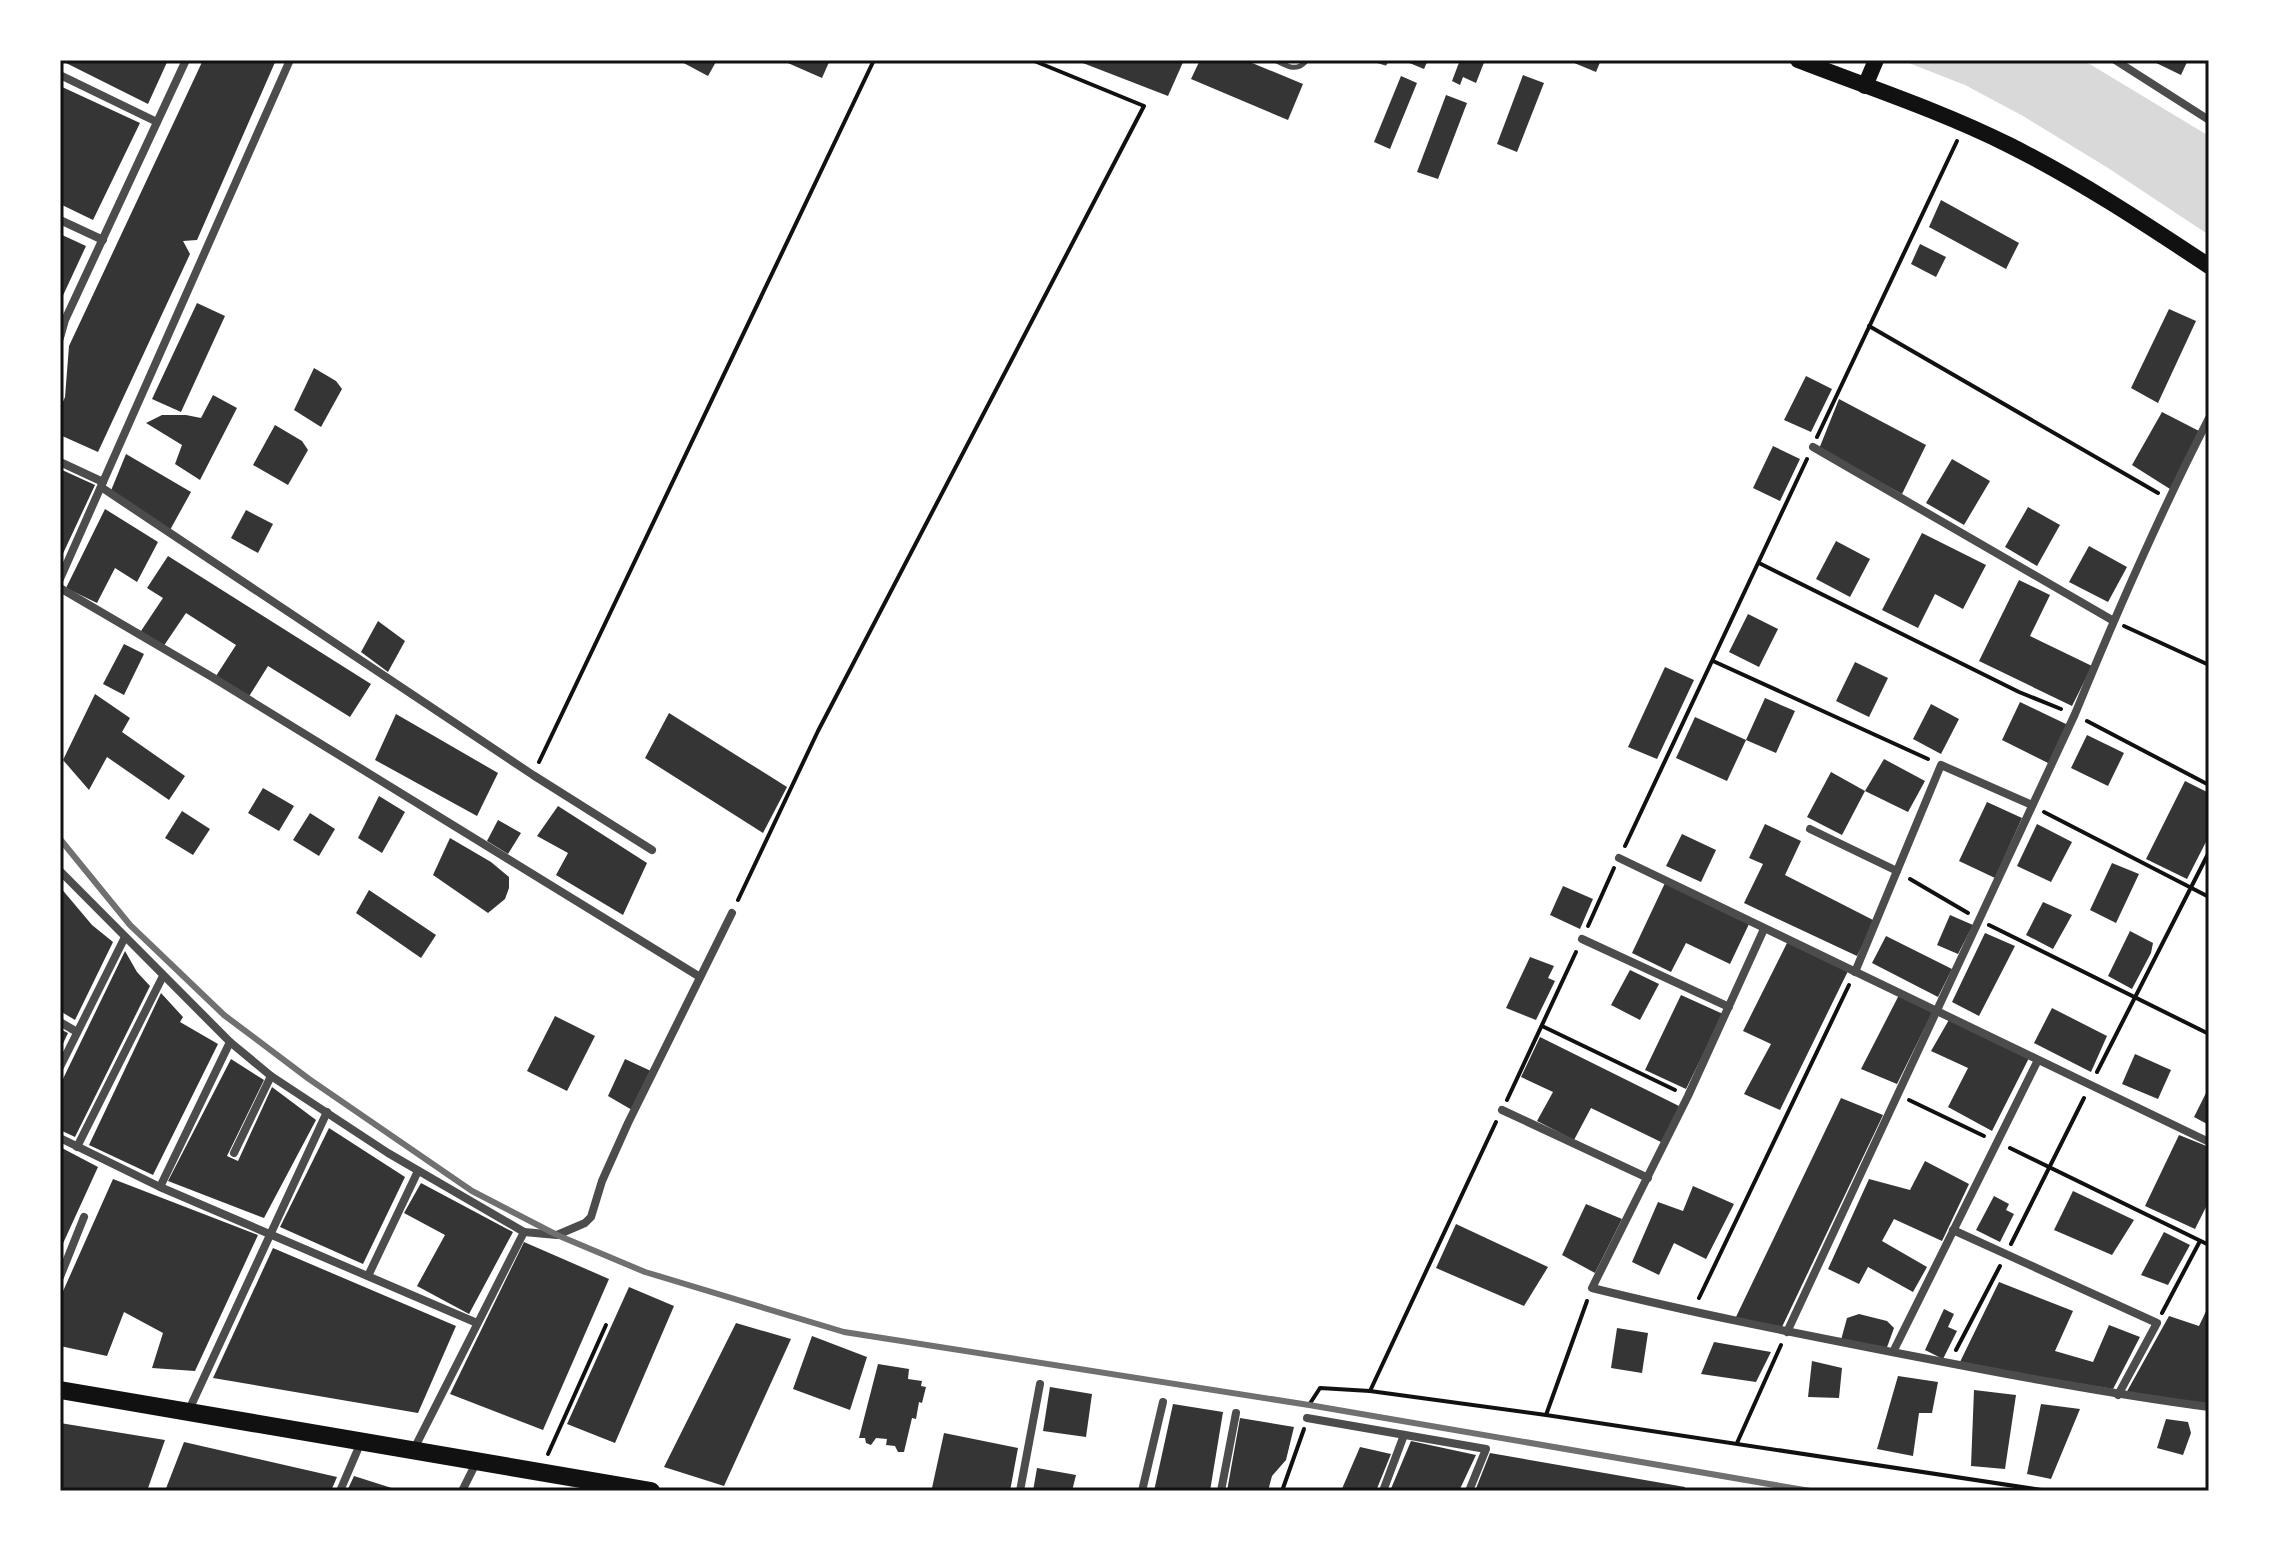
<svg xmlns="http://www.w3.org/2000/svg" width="2269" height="1551" font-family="'Titillium Web',sans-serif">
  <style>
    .water { fill: #d9d9d9 }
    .building { fill: #353535 }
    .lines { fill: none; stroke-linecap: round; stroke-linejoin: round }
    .path { stroke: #111; stroke-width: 4 }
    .service { stroke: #4c4c4c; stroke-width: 5 }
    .minor { stroke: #4c4c4c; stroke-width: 8 }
    .secondary { stroke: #111; stroke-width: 16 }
    .primary { stroke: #111; stroke-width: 18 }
    .rail { stroke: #707070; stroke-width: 6 }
    .neatline { fill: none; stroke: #111; stroke-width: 3 }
  </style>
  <rect width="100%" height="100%" fill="#fff"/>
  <polygon class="water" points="1901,60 2083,60 2209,136 2209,235 2108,168 2023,116 1965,85"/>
  <g class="building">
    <polygon points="60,60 168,60 148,104"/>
    <polygon points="203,60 276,60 197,240 183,241 190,254 98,452 60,435 60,409 65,397 69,346"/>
    <polygon points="678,60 717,60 708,76"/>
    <polygon points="781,60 830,60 822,78"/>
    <polygon points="1075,60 1184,60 1168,96"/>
    <polygon points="1200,60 1245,60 1303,84 1288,120 1191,79"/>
    <polygon points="1408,60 1428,60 1424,69 1407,62"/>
    <polygon points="1460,60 1485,60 1476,83 1463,77 1460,85 1452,81"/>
    <polygon points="1567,60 1601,60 1596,72"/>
    <polygon points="2150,60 2188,60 2181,75"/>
    <polygon points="1523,75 1544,83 1517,152 1497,144"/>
    <polygon points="1401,76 1417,83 1390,149 1374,142"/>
    <polygon points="60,86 140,123 93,220 60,204"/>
    <polygon points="1446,95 1467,103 1438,179 1417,172"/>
    <polygon points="1941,200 2019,243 2006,269 1929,227"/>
    <polygon points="60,234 86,246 60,302"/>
    <polygon points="1920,244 1946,257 1936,277 1911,264"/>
    <polygon points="197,303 225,316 181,412 152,399"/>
    <polygon points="2169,309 2196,321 2158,403 2131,388"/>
    <polygon points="314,368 336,381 342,389 321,427 294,410"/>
    <polygon points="1806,376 1832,389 1811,432 1784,420"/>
    <polygon points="213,395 237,408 200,480 175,464 182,445 146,423 162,415 186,415 201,418"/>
    <polygon points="1839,399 1926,445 1902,494 1819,449"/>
    <polygon points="2162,412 2199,431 2170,489 2132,465"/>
    <polygon points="275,425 302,441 308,450 288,485 253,465"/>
    <polygon points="1773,446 1800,459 1780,501 1753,488"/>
    <polygon points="126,454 191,492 170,530 110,493"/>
    <polygon points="1952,459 1990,481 1964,525 1926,503"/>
    <polygon points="60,469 95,485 60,560"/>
    <polygon points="2028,507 2060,525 2037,566 2005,547"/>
    <polygon points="105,509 158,542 137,582 115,568 97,603 66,588"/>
    <polygon points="246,510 273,524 258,553 231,538"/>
    <polygon points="1922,533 1986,565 1963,609 1935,594 1918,628 1882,610"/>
    <polygon points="1836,541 1870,559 1850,597 1816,579"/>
    <polygon points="2089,546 2127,567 2108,602 2069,582"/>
    <polygon points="168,556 371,684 350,717 268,666 248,698 216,676 236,645 186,613 163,647 139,634 163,598 147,588"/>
    <polygon points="2019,580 2050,595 2030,636 2092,666 2072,706 1979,661"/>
    <polygon points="1748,614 1778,629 1759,667 1729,652"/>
    <polygon points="378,621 405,641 388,672 361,652"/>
    <polygon points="124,644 144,654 124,695 103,684"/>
    <polygon points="1855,662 1888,678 1869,717 1836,701"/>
    <polygon points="1665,667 1694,680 1657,759 1628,747"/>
    <polygon points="95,694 130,718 122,732 185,776 169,800 107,757 89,790 63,760"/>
    <polygon points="1765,698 1795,711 1776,753 1746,740"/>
    <polygon points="2020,702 2068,725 2050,764 2002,740"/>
    <polygon points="1931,704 1959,719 1941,754 1913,739"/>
    <polygon points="669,713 787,787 763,833 645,758"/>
    <polygon points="396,714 498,773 477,816 375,760"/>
    <polygon points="1695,717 1746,740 1727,781 1676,758"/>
    <polygon points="2087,735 2124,753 2108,786 2071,768"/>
    <polygon points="1884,759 1925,781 1908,812 1865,791"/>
    <polygon points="1831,772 1865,791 1842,835 1807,817"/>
    <polygon points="2185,781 2209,793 2209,836 2187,879 2146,859"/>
    <polygon points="263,788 294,806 279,831 248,813"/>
    <polygon points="379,796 405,812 382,853 358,838"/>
    <polygon points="1987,802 2022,818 1995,878 1959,861"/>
    <polygon points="558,806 647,863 623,915 556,875 568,853 537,836"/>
    <polygon points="182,811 210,829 193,855 165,838"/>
    <polygon points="310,813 335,829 319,856 293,840"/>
    <polygon points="498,820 521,833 508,854 487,841"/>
    <polygon points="1765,824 1801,841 1785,875 1875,921 1857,956 1744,903 1763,864 1749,858"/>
    <polygon points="2037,824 2072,842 2051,882 2017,866"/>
    <polygon points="1682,834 1716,850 1701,882 1666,866"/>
    <polygon points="450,838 491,862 509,877 509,888 505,899 488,913 433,875"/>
    <polygon points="2112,863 2139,874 2116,923 2090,910"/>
    <polygon points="1665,883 1749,924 1730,964 1686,943 1671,972 1632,953"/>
    <polygon points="1563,886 1593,899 1580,929 1550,915"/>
    <polygon points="60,887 92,925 113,942 75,1020 60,1011"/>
    <polygon points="369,890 436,935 421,958 356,913"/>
    <polygon points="2043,902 2072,915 2053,949 2026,935"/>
    <polygon points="1950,915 1973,925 1958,954 1937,945"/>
    <polygon points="2130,931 2153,943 2151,953 2132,989 2108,976"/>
    <polygon points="1985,933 2015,946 1979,1016 1952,1002"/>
    <polygon points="1886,936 1952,969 1938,997 1872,963"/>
    <polygon points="1788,941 1848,971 1780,1110 1744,1094 1771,1044 1743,1031"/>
    <polygon points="125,951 137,972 150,986 75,1137 60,1130 60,1085"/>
    <polygon points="1530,957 1554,966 1548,978 1555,981 1536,1020 1506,1008"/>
    <polygon points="1630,970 1659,984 1640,1020 1611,1005"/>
    <polygon points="161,993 183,1017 180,1022 218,1044 153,1175 89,1145"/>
    <polygon points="1681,995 1723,1014 1686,1089 1645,1070"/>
    <polygon points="1899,995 1933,1011 1897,1084 1861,1069"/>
    <polygon points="2052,1008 2107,1036 2091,1072 2034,1043"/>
    <polygon points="555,1016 595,1036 567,1091 527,1071"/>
    <polygon points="1950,1018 2030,1056 1992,1131 1948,1107 1968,1068 1931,1051"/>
    <polygon points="60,1029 68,1033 60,1050"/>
    <polygon points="1540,1037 1681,1107 1661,1142 1591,1108 1574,1140 1537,1121 1553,1092 1521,1077"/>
    <polygon points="2135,1054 2171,1070 2158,1099 2122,1084"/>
    <polygon points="231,1059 264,1080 227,1156 238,1161 272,1087 316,1120 264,1218 168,1181"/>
    <polygon points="625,1059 651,1071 632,1110 608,1096"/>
    <polygon points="2209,1087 2209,1125 2194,1117"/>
    <polygon points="1841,1098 1883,1115 1782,1327 1735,1319"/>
    <polygon points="329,1128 405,1177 363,1264 280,1227"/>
    <polygon points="2179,1135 2209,1147 2209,1201 2195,1229 2145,1206"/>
    <polygon points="60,1147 98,1167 60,1250"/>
    <polygon points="1925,1161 1969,1184 1942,1241 1894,1219 1882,1241 1927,1267 1913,1292 1868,1267 1859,1284 1828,1269 1869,1179 1910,1190"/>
    <polygon points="113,1179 258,1235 195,1371 152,1368 163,1333 124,1312 107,1356 60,1346 60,1298"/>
    <polygon points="421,1183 513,1232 469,1314 417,1286 445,1235 404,1213"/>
    <polygon points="1693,1186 1734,1204 1706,1259 1674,1243 1659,1275 1632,1262 1658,1202 1683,1211"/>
    <polygon points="2073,1191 2134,1220 2112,1255 2054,1230"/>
    <polygon points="1994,1196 2009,1204 2006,1210 2014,1214 2000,1242 1976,1230"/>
    <polygon points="1586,1204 1622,1219 1595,1273 1562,1255"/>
    <polygon points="1456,1224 1548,1267 1524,1306 1436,1268"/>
    <polygon points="2164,1232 2190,1245 2168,1285 2141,1275"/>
    <polygon points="524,1242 609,1279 543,1430 450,1394"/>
    <polygon points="273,1248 456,1326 418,1413 213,1378"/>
    <polygon points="1999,1282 2073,1311 2055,1351 2093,1362 2109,1325 2140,1337 2113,1389 1959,1364"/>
    <polygon points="629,1287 674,1306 615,1443 567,1424"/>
    <polygon points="2209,1305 2209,1407 2125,1395 2169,1316 2199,1326"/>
    <polygon points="1944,1309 1954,1314 1948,1327 1957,1331 1943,1359 1925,1350"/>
    <polygon points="1859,1314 1887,1321 1894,1328 1886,1350 1841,1340 1847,1318"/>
    <polygon points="736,1323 791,1339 724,1486 664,1467"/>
    <polygon points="1617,1328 1648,1333 1642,1373 1611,1368"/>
    <polygon points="812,1336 867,1357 850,1410 793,1389"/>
    <polygon points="1714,1342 1771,1352 1756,1382 1701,1374"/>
    <polygon points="1812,1361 1842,1368 1839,1398 1808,1397"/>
    <polygon points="878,1364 909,1369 908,1379 922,1381 921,1386 926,1387 922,1403 919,1402 916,1419 912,1418 904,1452 898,1452 895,1446 886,1445 887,1439 876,1438 871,1445 866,1443 865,1438 859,1438"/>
    <polygon points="1898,1376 1938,1382 1932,1413 1919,1413 1913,1456 1877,1449"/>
    <polygon points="1050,1387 1092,1394 1086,1437 1043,1431"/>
    <polygon points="1974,1390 2016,1395 2005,1469 1971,1466"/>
    <polygon points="1173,1404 1223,1412 1210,1491 1154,1491"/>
    <polygon points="2041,1404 2080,1409 2051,1479 2027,1474"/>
    <polygon points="1240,1418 1294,1427 1286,1460 1272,1476 1268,1491 1227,1491"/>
    <polygon points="2166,1419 2188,1422 2191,1433 2183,1455 2157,1448"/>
    <polygon points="60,1423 165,1440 147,1491 60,1491"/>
    <polygon points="944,1433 1018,1448 1010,1491 945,1491 932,1488"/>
    <polygon points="1411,1441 1476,1455 1459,1491 1390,1491"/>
    <polygon points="184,1442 337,1477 331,1491 165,1491"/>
    <polygon points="1360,1447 1391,1454 1376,1491 1341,1491"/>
    <polygon points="1490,1453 1685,1487 1684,1491 1475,1491"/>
    <polygon points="1037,1468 1076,1475 1072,1491 1033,1491"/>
    <polygon points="354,1476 398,1490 398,1491 347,1491"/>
  </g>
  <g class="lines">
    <g class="path">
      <polyline points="1869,326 2158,493"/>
      <polyline points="1817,437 1957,141"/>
      <polyline points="1759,563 2019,692 2061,709"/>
      <polyline points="2124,626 2209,665"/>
      <polyline points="1713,661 1928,759"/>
      <polyline points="2087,721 2209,785"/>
      <polyline points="539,762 874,60"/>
      <polyline points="2044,812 2209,897"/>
      <polyline points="1625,846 1807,459"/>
      <polyline points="1910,879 1968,913"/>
      <polyline points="738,900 818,731 1144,106 1032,60"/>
      <polyline points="1989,925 2209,1034"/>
      <polyline points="1588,926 1614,868"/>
      <polyline points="1542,1026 1675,1090"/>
      <polyline points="2097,1072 2209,852"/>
      <polyline points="1507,1100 1576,952"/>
      <polyline points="1909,1100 1984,1136"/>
      <polyline points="2010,1148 2209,1245"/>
      <polyline points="2011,1244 2084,1098"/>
      <polyline points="1699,1298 1849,985"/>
      <polyline points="2162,1313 2200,1241"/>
      <polyline points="1956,1350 2000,1266"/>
      <polyline points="1370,1391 1496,1122"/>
      <polyline points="1309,1405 1320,1388 1370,1391 1546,1415 2048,1491"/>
      <polyline points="1546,1415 1587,1301"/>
      <polyline points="1737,1443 1781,1345"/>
      <polyline points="548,1454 606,1325"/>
      <polyline points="1282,1491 1304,1429"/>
    </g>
    <g class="service">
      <path d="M1275 60C1287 66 1297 73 1307 60"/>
      <polyline points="1376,60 1385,63"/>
    </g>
    <g class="minor">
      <polyline points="2115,60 2209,120"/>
      <polyline points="60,75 157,122"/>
      <polyline points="60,220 103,240"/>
      <polyline points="60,338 65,320 186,60"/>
      <polyline points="1813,447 2112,620"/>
      <polyline points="60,462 103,482"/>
      <polyline points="101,487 533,775 652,850"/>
      <polyline points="60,579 290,60"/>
      <polyline points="60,588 212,677 700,977"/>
      <polyline points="1810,829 1897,871"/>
      <polyline points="1619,858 2209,1142"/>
      <polyline points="60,871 230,1042 271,1076 388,1153 524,1232 557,1235 585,1223 591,1217 602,1181 628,1123 732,913"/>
      <path d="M1764 929 1688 1096 1592 1288C1693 1313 1795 1333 1897 1353 2000 1373 2104 1393 2209 1407"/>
      <polyline points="1582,939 1729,1007"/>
      <polyline points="1855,972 1941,765 2032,805"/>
      <polyline points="60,1022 77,1032"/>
      <polyline points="60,1067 125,937"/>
      <polyline points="1502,1110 1648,1178"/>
      <polyline points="60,1138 160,1187 477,1323"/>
      <polyline points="77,1147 163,976"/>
      <polyline points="234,1153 271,1076"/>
      <polyline points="160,1187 230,1042"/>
      <polyline points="1953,1230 2157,1323 2118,1395"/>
      <polyline points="368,1276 418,1171"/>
      <polyline points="60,1277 84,1217"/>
      <path d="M1787 1332 2075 714C2116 614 2159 515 2209 418"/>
      <polyline points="1893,1352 2038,1060"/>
      <polyline points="188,1412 327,1112"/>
      <polyline points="1307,1418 1486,1449 1469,1491"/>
      <polyline points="414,1449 524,1232"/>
      <polyline points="340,1491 361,1442"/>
      <polyline points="462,1491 476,1463"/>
      <polyline points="1020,1491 1040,1384"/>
      <polyline points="1142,1491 1163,1402"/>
      <polyline points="1221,1491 1236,1413"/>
      <polyline points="1383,1491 1404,1435"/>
    </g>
    <g class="secondary">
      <path d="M1798 60C1868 87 1941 111 2009 145 2079 180 2144 223 2209 266"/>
      <polyline points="1865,86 1876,60"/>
    </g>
    <polyline class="primary" points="60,1390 651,1491"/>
    <polyline class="rail" points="60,839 130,925 224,1015 309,1079 472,1191 557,1235 645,1272 844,1332 1309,1405 1810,1491"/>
  </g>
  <rect width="2269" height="1551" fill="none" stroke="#ffffff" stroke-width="124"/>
  <rect x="62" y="62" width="2145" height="1427" class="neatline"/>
</svg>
